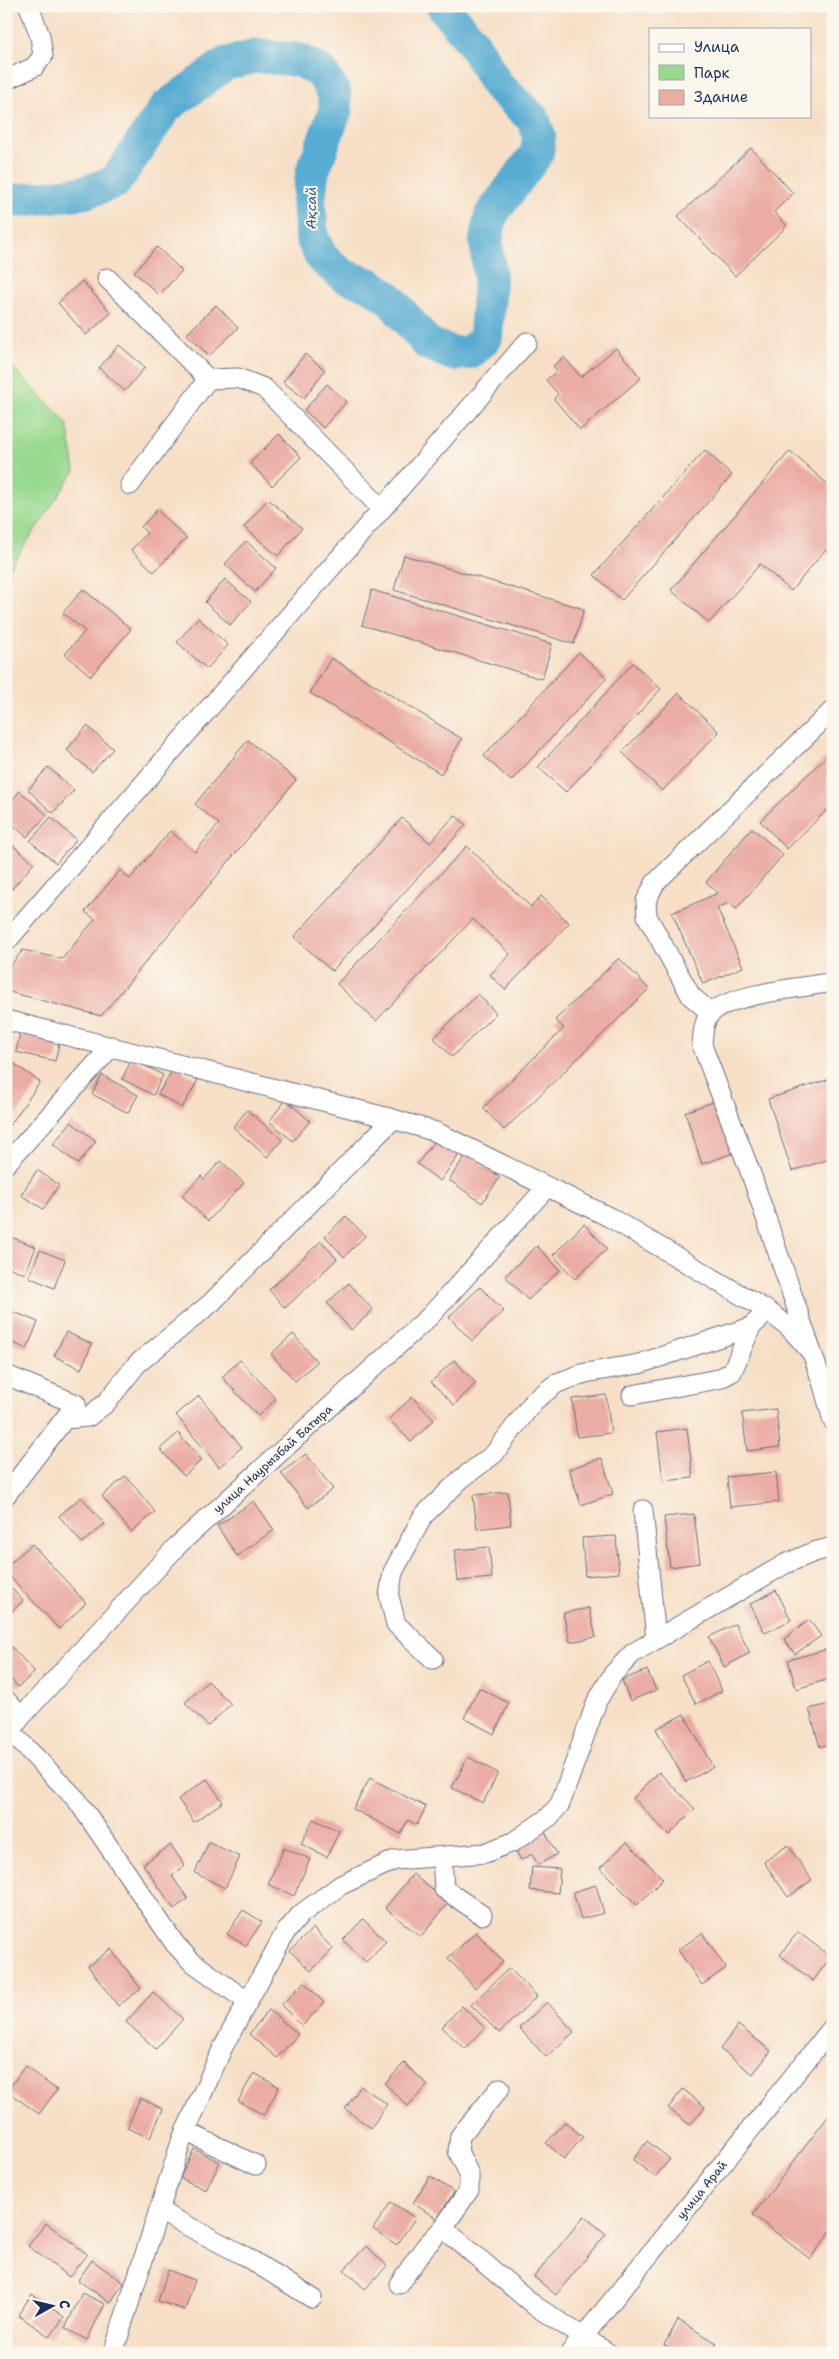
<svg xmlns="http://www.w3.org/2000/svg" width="839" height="2359" font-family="'Shantell Sans',sans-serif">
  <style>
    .green { fill: #98d990; stroke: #5a8477 }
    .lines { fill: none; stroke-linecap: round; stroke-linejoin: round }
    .river { stroke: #56acd2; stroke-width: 34 }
    .building { fill: #eaaca3 }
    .street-casing { stroke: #686d82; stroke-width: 21 }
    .street { stroke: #fff; stroke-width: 19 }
    .labels { text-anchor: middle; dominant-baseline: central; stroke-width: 4; stroke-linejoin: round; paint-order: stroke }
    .street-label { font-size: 12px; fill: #1b2f5e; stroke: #fbf7ec }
    .water-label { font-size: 14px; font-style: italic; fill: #305b87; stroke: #fbf7ec }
  </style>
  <rect width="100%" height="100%" fill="#fbf7ec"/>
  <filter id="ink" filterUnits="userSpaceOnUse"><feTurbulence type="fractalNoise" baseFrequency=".02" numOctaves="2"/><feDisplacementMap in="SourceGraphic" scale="10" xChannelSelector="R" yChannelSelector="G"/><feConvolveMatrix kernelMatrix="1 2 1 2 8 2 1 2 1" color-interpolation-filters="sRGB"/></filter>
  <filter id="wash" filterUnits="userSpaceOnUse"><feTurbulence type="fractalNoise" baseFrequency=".0096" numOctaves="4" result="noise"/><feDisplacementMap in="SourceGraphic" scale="20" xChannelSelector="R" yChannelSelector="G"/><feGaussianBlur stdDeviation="1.12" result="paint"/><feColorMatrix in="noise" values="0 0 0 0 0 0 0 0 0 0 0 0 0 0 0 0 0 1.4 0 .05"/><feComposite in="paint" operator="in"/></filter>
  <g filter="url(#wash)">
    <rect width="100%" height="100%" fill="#f6dfc6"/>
    <polygon class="green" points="6,361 67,423 75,471 6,573"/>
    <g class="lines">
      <polyline class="river" points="6,202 86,192 115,182 166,107 225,64 257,56 299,60 321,72 334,93 336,109 312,173 309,201 312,238 322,258 344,276 371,285 390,299 427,343 453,354 471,352 486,337 490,278 486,240 491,215 537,153 539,136 533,119 497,85 473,43 443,6"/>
    </g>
    <g id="blocks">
      <g class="building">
        <polygon points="751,148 793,193 774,212 787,226 735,276 678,216"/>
        <polygon points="157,247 182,271 159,295 134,272"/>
        <polygon points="82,281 111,313 86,335 58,303"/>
        <polygon points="216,305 238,328 209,356 187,334"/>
        <polygon points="119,345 145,367 125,391 99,368"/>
        <polygon points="616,348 641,378 580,430 554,399 558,394 546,380 557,371 553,366 564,357 581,377"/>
        <polygon points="305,354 325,370 304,398 283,382"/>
        <polygon points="327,384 346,402 323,428 304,410"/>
        <polygon points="279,434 301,457 272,486 250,463"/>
        <polygon points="705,450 732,475 622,600 594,575"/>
        <polygon points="790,451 833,489 833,556 825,550 791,591 760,564 709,623 671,590"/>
        <polygon points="268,499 302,528 278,556 244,527"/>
        <polygon points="157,510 186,538 154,572 131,550 147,533 141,527"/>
        <polygon points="246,541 276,568 255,592 225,564"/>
        <polygon points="404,555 584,609 574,644 394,590"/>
        <polygon points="225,579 251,602 230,625 205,602"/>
        <polygon points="83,589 131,629 91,676 65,654 85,631 63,613"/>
        <polygon points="372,590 552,644 542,679 362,625"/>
        <polygon points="198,618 228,645 207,669 177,642"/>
        <polygon points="579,652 607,678 511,781 484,756"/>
        <polygon points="331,658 462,739 441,774 310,693"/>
        <polygon points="633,663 661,689 566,792 538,767"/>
        <polygon points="679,693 719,732 662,791 622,752"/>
        <polygon points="87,726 113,749 92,772 67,750"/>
        <polygon points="248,740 296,780 101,1016 6,991 6,971 23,950 62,959 95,919 85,912 120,870 130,879 170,831 195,852 219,824 195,804"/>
        <polygon points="833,750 833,804 787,849 760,821"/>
        <polygon points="48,767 74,790 53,813 28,790"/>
        <polygon points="20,791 47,815 27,837 6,819 6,807"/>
        <polygon points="455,815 466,825 332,971 294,937 402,818 430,843"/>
        <polygon points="51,817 76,840 56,863 30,841"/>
        <polygon points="752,828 783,855 736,909 729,903 717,908 743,967 703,984 672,913 718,893 706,882"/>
        <polygon points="11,844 34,863 12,889 6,884 6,849"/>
        <polygon points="467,846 531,907 541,896 569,923 505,990 490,975 510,954 473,919 376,1021 337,984"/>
        <polygon points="619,958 649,989 504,1130 483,1108 564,1028 555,1020"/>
        <polygon points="478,994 496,1013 452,1057 434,1038"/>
        <polygon points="21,1027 61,1036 55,1061 16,1052"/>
        <polygon points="6,1058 40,1082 10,1125 6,1122"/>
        <polygon points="132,1059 163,1075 153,1095 122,1079"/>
        <polygon points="174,1067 198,1080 182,1108 158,1094"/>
        <polygon points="102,1075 138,1095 128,1113 92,1094"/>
        <polygon points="833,1078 833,1158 792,1171 768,1099"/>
        <polygon points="286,1100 310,1121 293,1141 269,1121"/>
        <polygon points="716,1101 733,1153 702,1164 685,1112"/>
        <polygon points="247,1110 282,1140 267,1157 233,1127"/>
        <polygon points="71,1122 96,1141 78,1164 53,1144"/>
        <polygon points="437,1138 459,1155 440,1181 417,1164"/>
        <polygon points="467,1153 500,1177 482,1203 449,1180"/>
        <polygon points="221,1161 244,1183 208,1221 182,1196 201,1176 204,1179"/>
        <polygon points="37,1170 59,1185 43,1209 21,1195"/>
        <polygon points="346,1216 365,1236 344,1257 325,1236"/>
        <polygon points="584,1224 607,1249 575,1279 553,1255"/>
        <polygon points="11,1237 36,1247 25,1274 6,1266 6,1248"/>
        <polygon points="321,1241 337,1259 285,1308 269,1290"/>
        <polygon points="537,1246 560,1270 528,1300 505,1276"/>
        <polygon points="40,1250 65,1260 54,1288 29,1277"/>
        <polygon points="349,1283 373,1310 351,1330 327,1303"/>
        <polygon points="480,1287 504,1311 472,1341 449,1317"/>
        <polygon points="14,1312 38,1322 27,1349 6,1340 6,1329"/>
        <polygon points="66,1332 92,1344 81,1369 54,1356"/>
        <polygon points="293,1334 317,1362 295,1381 271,1354"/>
        <polygon points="240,1360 276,1399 258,1416 222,1377"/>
        <polygon points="454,1360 476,1383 454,1405 431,1382"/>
        <polygon points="606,1395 611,1433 577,1437 572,1399"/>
        <polygon points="199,1396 242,1447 219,1467 176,1415"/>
        <polygon points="412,1397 434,1420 411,1442 389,1419"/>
        <polygon points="776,1409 780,1447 747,1451 742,1413"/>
        <polygon points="687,1428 693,1478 663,1481 657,1432"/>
        <polygon points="178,1433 202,1460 184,1476 160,1449"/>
        <polygon points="306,1454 333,1489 308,1508 281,1473"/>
        <polygon points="602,1458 613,1494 581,1505 569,1469"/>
        <polygon points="776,1472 779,1502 730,1507 727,1477"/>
        <polygon points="126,1476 155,1512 131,1532 102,1496"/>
        <polygon points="508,1492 511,1525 477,1529 473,1495"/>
        <polygon points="81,1497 105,1524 82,1543 59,1516"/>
        <polygon points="254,1501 274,1530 237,1556 217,1526"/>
        <polygon points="694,1514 700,1563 670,1567 664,1517"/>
        <polygon points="616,1536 619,1573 585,1576 582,1538"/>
        <polygon points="32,1544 86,1603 59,1629 6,1572 6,1567"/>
        <polygon points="489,1547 492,1578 458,1581 455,1550"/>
        <polygon points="6,1582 23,1601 6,1616"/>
        <polygon points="776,1590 791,1620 765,1633 750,1604"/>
        <polygon points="589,1608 596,1637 570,1642 563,1613"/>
        <polygon points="809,1620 821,1636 795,1654 784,1639"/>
        <polygon points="735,1624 750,1653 724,1667 709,1637"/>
        <polygon points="6,1641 35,1672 18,1687 6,1674"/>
        <polygon points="828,1649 833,1663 833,1678 796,1689 788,1660"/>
        <polygon points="708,1661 722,1691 696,1704 681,1675"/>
        <polygon points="647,1670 656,1690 630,1701 622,1680"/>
        <polygon points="208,1681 231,1704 208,1726 185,1703"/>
        <polygon points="479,1688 509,1703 494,1734 464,1718"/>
        <polygon points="833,1703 833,1743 820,1747 809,1709"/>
        <polygon points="684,1714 713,1767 686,1782 656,1729"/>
        <polygon points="468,1757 498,1773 483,1803 452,1788"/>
        <polygon points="659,1772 695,1809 669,1835 633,1798"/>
        <polygon points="370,1778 426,1807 417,1825 408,1820 401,1834 353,1809"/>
        <polygon points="207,1779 223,1802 194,1822 178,1799"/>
        <polygon points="313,1819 339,1831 327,1857 301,1844"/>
        <polygon points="544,1830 557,1854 538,1865 532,1854 521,1860 514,1848"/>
        <polygon points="209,1842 240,1857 225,1888 195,1873"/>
        <polygon points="627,1842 663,1879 637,1905 600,1868"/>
        <polygon points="171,1845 185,1866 172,1876 188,1899 174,1909 143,1864"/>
        <polygon points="788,1845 812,1880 788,1897 764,1862"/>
        <polygon points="284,1848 310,1859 294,1896 268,1884"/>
        <polygon points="532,1867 560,1869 558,1893 530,1890"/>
        <polygon points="413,1874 448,1903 421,1937 385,1908"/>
        <polygon points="596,1885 604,1913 581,1919 573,1892"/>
        <polygon points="243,1910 262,1922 246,1946 227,1934"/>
        <polygon points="363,1919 386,1941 366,1962 343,1940"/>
        <polygon points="313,1928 333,1949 311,1971 290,1951"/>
        <polygon points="476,1932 503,1962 475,1988 448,1958"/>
        <polygon points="798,1932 831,1957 813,1981 780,1955"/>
        <polygon points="702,1933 726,1968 702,1985 678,1950"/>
        <polygon points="111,1949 141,1989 118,2006 88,1966"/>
        <polygon points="509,1968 537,1996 499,2033 471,2005"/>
        <polygon points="304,1982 324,2003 302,2026 281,2005"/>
        <polygon points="153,1992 183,2019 156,2049 126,2022"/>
        <polygon points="547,2002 574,2032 546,2057 519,2028"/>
        <polygon points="462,2006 485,2028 465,2049 442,2027"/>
        <polygon points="269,2010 298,2034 277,2058 249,2034"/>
        <polygon points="738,2025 771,2051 753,2074 720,2049"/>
        <polygon points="404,2063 428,2085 408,2106 385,2084"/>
        <polygon points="25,2066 57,2090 39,2114 7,2091"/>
        <polygon points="254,2073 279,2087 264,2115 238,2101"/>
        <polygon points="361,2086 387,2104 371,2128 345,2109"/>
        <polygon points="683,2089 705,2107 690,2125 668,2108"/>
        <polygon points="140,2098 163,2109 150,2138 127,2128"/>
        <polygon points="833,2110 833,2228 810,2259 753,2215"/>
        <polygon points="565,2122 583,2137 564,2159 546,2143"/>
        <polygon points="647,2141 670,2159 655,2177 633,2160"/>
        <polygon points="194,2149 220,2162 206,2190 180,2178"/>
        <polygon points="430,2176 454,2192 437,2219 413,2203"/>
        <polygon points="391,2202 415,2218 397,2245 373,2229"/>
        <polygon points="584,2216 606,2234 556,2295 534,2277"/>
        <polygon points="46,2223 87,2254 69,2277 28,2246"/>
        <polygon points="366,2246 387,2266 365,2289 344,2270"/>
        <polygon points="92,2260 124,2283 110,2303 78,2280"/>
        <polygon points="168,2270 195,2280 185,2310 158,2301"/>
        <polygon points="82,2293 105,2304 87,2340 65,2328"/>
        <polygon points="32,2294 64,2317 50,2337 18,2315"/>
        <polygon points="678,2320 717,2343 711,2353 677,2353 664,2345"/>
      </g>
    </g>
  </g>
  <g filter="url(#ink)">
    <use href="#blocks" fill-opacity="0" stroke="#686d82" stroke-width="1"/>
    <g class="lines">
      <g class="street-casing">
        <g id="street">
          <polyline points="6,80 34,67 43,56 40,36 29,6"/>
          <polyline points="107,278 208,379 238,378 264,388 382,509"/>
          <polyline points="130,485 208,379"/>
          <polyline points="6,942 527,342"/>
          <path d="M833 982C801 988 736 993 712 1012 703 1020 703 1034 702 1045L751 1174 823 1385 833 1421"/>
          <polyline points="711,1013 691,996 647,916 646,901 655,883 833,710"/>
          <polyline points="6,1020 393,1119 436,1132 609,1217 768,1311 790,1328 811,1352"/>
          <polyline points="6,1164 112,1046"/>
          <polyline points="6,1375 76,1404 6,1495"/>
          <polyline points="632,1395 718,1379 732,1372 751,1327"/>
          <polyline points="65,1419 88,1417 106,1403 137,1364 211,1303 393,1119"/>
          <polyline points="643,1510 656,1639"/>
          <polyline points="433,1659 396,1624 389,1596 393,1572 423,1516 461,1479 494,1454 534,1401 557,1383 585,1373 639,1364 751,1327 768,1311"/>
          <polyline points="6,1700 21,1717"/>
          <polyline points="11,1732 77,1800 175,1944 191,1961 248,2002"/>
          <polyline points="6,1738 21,1717 177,1546 430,1316 547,1187"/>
          <polyline points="442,1857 444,1889 482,1915"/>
          <polyline points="185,2131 256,2165"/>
          <polyline points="159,2211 243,2255 312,2298"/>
          <polyline points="443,2228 535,2306 608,2353"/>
          <polyline points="399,2284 425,2247 443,2228 469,2190 469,2174 458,2151 460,2136 500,2088"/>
          <polyline points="113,2353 182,2139 223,2047 285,1933 301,1914 341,1885 395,1860 485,1853 513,1842 549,1817 560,1804 597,1701 613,1674 633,1653 785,1564 814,1552 833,1547"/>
          <polyline points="570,2353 833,2027"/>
        </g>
      </g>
      <use href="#street" class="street"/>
    </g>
  </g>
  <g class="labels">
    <g class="street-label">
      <text transform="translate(273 1459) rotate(-42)">улица Наурызбай Батыра</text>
      <text transform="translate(702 2190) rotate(-51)">улица Арай</text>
    </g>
    <g class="water-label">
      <text transform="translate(311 208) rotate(-90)">Ақсай</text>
    </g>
  </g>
  <rect width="839" height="2359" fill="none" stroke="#fbf7ec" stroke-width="25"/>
  <rect x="649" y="28" width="162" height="90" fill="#fbf7ec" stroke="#a1a7b3"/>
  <rect x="659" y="44" width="25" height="8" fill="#ffffff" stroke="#a1a7b3"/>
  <text x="694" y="52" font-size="15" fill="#1b2f5e">Улица</text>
  <rect x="659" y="65" width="25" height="15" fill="#98d990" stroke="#a1a7b3"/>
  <text x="694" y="78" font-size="15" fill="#1b2f5e">Парк</text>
  <rect x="659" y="90" width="25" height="15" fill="#eaaca3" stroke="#a1a7b3"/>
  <text x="694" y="102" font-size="15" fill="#1b2f5e">Здание</text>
  <g transform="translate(52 2306) rotate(82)" stroke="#fbf7ec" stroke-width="4" paint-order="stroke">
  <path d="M0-4L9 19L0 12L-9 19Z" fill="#1b2f5e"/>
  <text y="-8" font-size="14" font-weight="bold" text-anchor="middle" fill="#1b2f5e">С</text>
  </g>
</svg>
